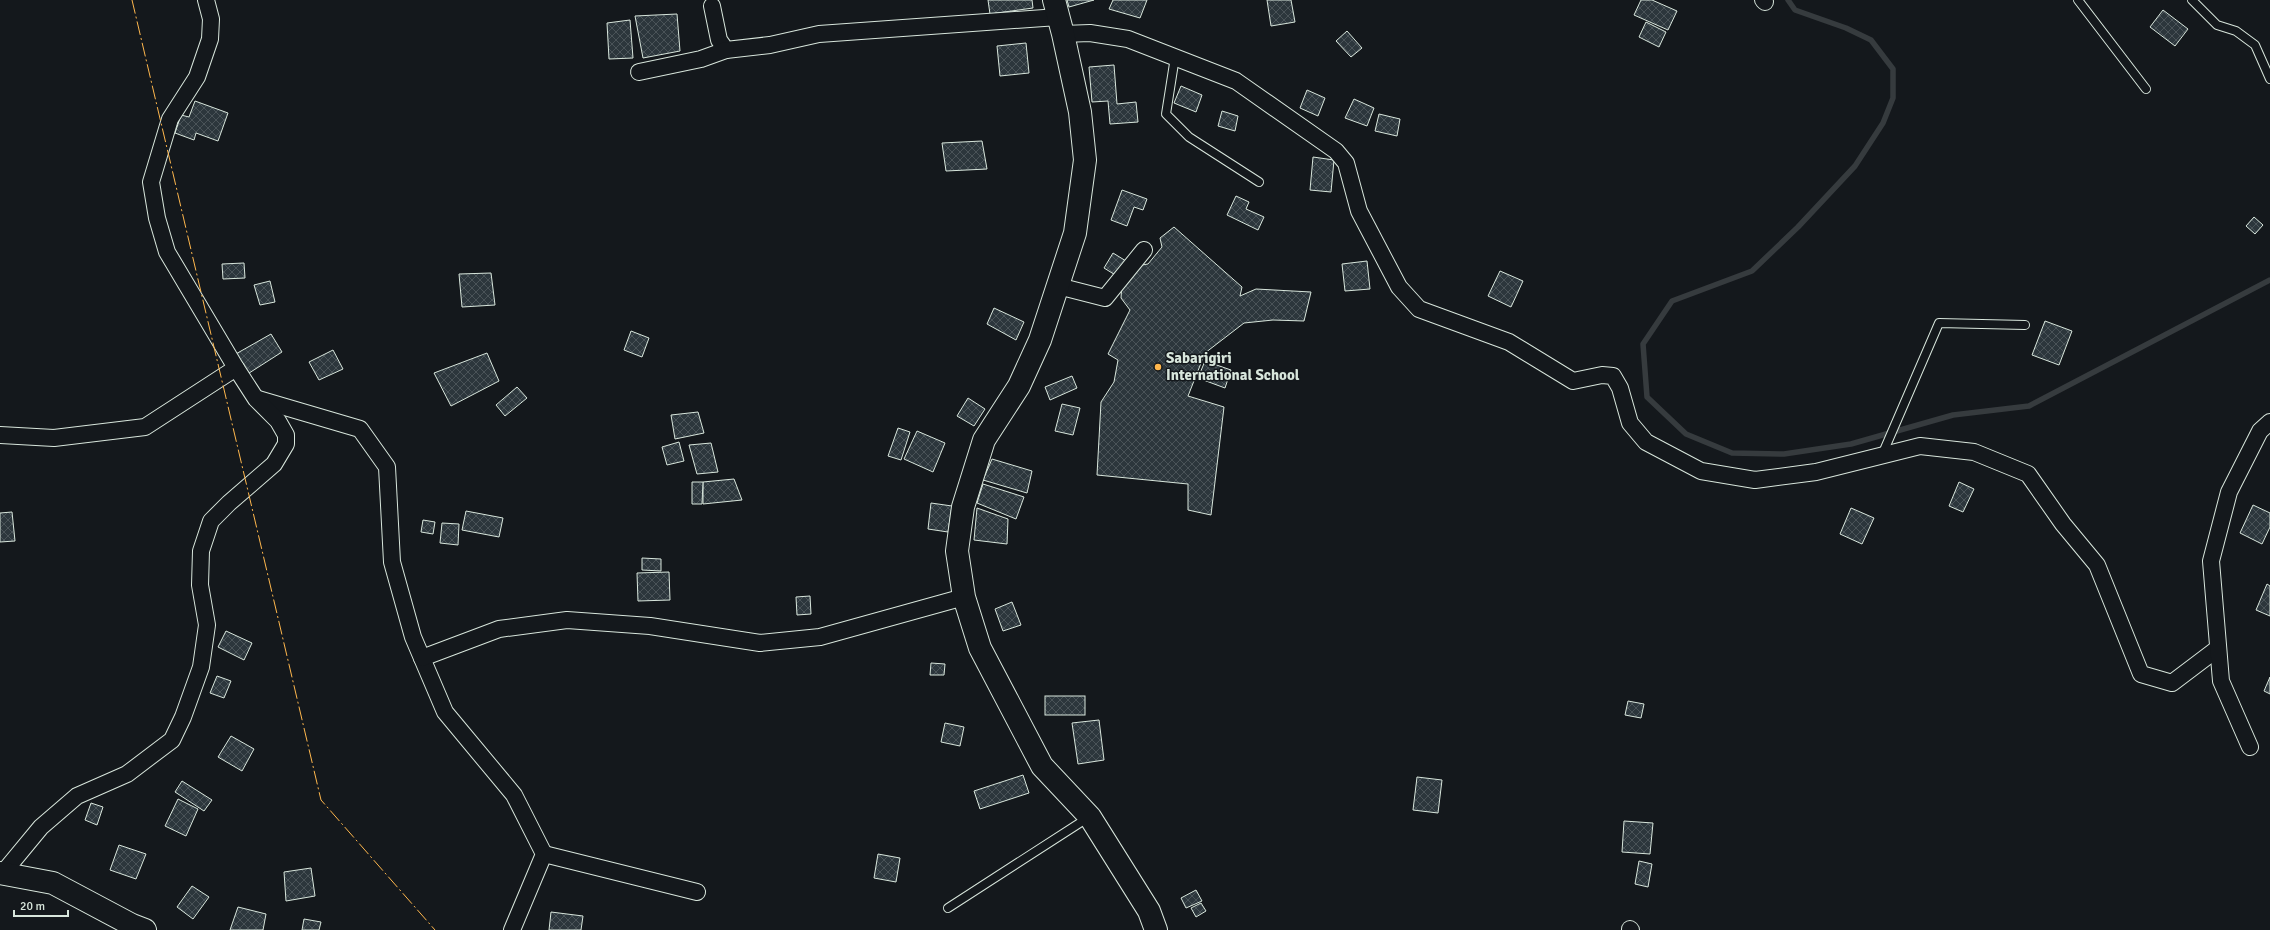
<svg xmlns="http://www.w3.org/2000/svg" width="2270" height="930" font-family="Signika,sans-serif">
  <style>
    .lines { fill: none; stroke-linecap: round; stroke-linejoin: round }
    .stream { stroke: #363b3e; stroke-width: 5.5 }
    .building { fill: url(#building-cross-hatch); stroke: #d8e6dc }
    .lane-casing { stroke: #d8e6dc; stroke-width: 10 }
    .street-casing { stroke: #d8e6dc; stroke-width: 18 }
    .secondary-casing { stroke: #d8e6dc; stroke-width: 24 }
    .lane { stroke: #14181c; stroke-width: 8 }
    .street { stroke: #14181c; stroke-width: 16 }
    .secondary { stroke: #14181c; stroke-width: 22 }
    .power { stroke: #ffb74d; stroke-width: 1; stroke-dasharray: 14 3 2 3; stroke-linecap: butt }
    .poi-dot { fill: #ffb74d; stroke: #14181c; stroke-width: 1.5 }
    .labels { text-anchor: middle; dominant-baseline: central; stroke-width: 3; stroke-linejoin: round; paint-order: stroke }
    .poi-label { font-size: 15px; font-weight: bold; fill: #d8e6dc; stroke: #14181c; text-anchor: start }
  </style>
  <defs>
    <pattern id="building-cross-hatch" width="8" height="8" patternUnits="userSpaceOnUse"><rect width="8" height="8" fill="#2c363c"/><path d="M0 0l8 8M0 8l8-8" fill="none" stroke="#4a5358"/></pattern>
  </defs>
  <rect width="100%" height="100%" fill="#14181c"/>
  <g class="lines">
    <polyline class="stream" points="1788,0 1795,10 1846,28 1871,40 1893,69 1893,98 1883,123 1855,166 1798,227 1752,271 1672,301 1643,344 1647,397 1686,434 1732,453 1784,454 1851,444 1953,415 2029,406 2270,280"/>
  </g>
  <g class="building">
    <polygon points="988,0 1032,0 1033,8 990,14"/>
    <polygon points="1067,0 1094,0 1069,7"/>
    <polygon points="1113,0 1147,0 1140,18 1109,9"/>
    <polygon points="1267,0 1291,0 1295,22 1271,26"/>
    <polygon points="1641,0 1652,0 1677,11 1668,30 1634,15"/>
    <polygon points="2163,10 2188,29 2175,46 2150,27"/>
    <polygon points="677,14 680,51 643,58 635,16"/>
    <polygon points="630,20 633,58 609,59 607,23"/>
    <polygon points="1646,22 1666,32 1659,47 1639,37"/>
    <polygon points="1347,31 1362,48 1351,57 1336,41"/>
    <polygon points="1026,43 1029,73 1000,76 997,46"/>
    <polygon points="1114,65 1117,104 1136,102 1138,122 1110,124 1108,101 1092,102 1089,67"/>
    <polygon points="1181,86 1202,95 1196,112 1174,103"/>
    <polygon points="1307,90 1325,98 1318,116 1300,108"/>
    <polygon points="1354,99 1374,108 1367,126 1345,118"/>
    <polygon points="195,101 228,113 218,141 196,133 194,140 175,133 181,115 189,117"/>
    <polygon points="1222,111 1238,116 1235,131 1218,126"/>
    <polygon points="1379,114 1400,119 1397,136 1375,131"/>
    <polygon points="982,141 987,169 946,171 942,143"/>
    <polygon points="1313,157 1334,160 1331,192 1310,190"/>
    <polygon points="1122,190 1147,199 1143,210 1134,207 1127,226 1111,220"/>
    <polygon points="1236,196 1249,202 1246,209 1264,217 1258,230 1227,215"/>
    <polygon points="2254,217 2263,225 2255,234 2246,226"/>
    <polygon points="1174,227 1242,287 1240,296 1256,289 1311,292 1304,321 1273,320 1244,323 1205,353 1188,396 1224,407 1211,515 1188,510 1188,484 1097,475 1101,402 1114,382 1118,360 1108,354 1130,310 1121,298 1122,282 1136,266 1148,264 1162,247 1160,238"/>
    <polygon points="1113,253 1126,261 1117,276 1104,268"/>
    <polygon points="1367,261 1370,289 1345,291 1342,264"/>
    <polygon points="244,263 245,278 223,279 222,264"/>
    <polygon points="1500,271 1523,281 1511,307 1488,296"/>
    <polygon points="491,273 495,305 462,307 459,274"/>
    <polygon points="270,281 275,302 260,305 254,285"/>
    <polygon points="994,308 1024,322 1016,340 987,324"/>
    <polygon points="2045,321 2072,331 2059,365 2032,355"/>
    <polygon points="631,331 649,338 642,357 624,350"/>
    <polygon points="271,334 282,352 246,375 234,355"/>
    <polygon points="333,350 343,369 319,380 309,362"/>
    <polygon points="487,353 499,381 451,406 434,373"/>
    <polygon points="1205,361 1231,370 1225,388 1198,378"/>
    <polygon points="1072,376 1077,388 1050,400 1045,387"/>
    <polygon points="517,387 527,398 505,416 496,405"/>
    <polygon points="968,398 985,409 974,426 957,416"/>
    <polygon points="1062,404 1080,408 1073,435 1055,431"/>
    <polygon points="698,412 704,433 675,439 671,415"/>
    <polygon points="898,428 910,432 901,460 888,456"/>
    <polygon points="917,431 945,443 933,472 904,459"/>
    <polygon points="679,442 684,461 667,465 662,447"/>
    <polygon points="711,443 718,472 697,474 689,445"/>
    <polygon points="992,459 1032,471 1027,493 983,480"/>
    <polygon points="734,479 742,500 703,504 703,482"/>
    <polygon points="692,482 703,482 702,504 692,504"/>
    <polygon points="1959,482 1974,489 1963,512 1949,506"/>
    <polygon points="983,484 1024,497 1016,519 977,503"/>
    <polygon points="931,503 952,506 948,532 928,529"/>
    <polygon points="2253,505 2270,513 2270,527 2262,544 2240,533"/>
    <polygon points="977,508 1008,519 1007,544 974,540"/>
    <polygon points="1851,508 1874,518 1862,544 1840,534"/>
    <polygon points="466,511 503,518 499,537 462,530"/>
    <polygon points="12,512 15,541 0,542 0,513"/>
    <polygon points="423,520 435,522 433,534 421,532"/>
    <polygon points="442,523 459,524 458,545 440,543"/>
    <polygon points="642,558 661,559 661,571 642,570"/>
    <polygon points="669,572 670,600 638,601 637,573"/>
    <polygon points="2267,584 2270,586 2270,616 2256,610"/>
    <polygon points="810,596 811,614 797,615 796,597"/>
    <polygon points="1012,602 1021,625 1003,631 995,609"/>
    <polygon points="226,631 252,643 244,660 218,647"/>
    <polygon points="931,663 945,664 944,675 930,675"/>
    <polygon points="217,676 231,681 224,698 210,693"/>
    <polygon points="2270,677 2270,694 2264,691"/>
    <rect x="1045" y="696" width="40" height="19"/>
    <polygon points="1628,701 1644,704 1641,718 1625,715"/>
    <polygon points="1099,720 1104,760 1078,764 1072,723"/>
    <polygon points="945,723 964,727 960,746 941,742"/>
    <polygon points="231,736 254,749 242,771 218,757"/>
    <polygon points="1023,775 1029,793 980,809 974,791"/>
    <polygon points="1417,777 1442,780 1438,813 1413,810"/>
    <polygon points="182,781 212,800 204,811 175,792"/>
    <polygon points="178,799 198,809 186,836 165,826"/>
    <polygon points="91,803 103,807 97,825 85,820"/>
    <polygon points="1624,821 1653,823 1650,854 1622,852"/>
    <polygon points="119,845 146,854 136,879 110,870"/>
    <polygon points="878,854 900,858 896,882 874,878"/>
    <polygon points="1639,861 1652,864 1648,887 1635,884"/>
    <polygon points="311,868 315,896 286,901 284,872"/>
    <polygon points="192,886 209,897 193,919 177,907"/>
    <polygon points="1196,890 1202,901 1186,908 1181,898"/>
    <polygon points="1201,903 1206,911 1196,917 1191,908"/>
    <polygon points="238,907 266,914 263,930 230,930"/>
    <polygon points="551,912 583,916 581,930 549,930"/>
    <polygon points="304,919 321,922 319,930 302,930"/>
  </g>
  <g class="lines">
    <g class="lane-casing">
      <g id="lane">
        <polyline points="2078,0 2146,89"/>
        <polyline points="2192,0 2217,25 2236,31 2255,45 2270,79"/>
        <polyline points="1175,57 1166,114 1189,137 1259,182"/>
        <polyline points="1882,455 1939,323 2025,325"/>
        <polyline points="948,908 1089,817"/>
      </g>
    </g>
    <g class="street-casing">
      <g id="street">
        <polyline points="1763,0 1765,2"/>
        <polyline points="712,6 719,40 726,50 770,45 819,34 1058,17"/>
        <polyline points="1063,34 1090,33 1128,39 1236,81 1336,151 1346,163 1359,211 1399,287 1419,309 1509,342 1573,381 1602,375 1613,376 1620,388 1630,423 1646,442 1701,471 1755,480 1816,472 1920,446 1974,452 2028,474 2063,524 2097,565 2141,674 2172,683 2217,649"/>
        <polyline points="639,72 701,59 726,50"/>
        <polyline points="1058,286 1105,298 1144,250"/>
        <polyline points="258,399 360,429 387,467 392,562 413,637 445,712 514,795 544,854 512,930"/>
        <polyline points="0,435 54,438 145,427 236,368"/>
        <polyline points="422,658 499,629 567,620 650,626 760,643 820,637 964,597"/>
        <polyline points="2250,747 2221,681 2211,561 2229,492 2260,431 2270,422"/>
        <polyline points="544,854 697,892"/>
        <polyline points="3,873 41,827 77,796 127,774 172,740 183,717 201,667 207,625 200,585 201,551 211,521 229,503 274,464 286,444 286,435 278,421 256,399 236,368 167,252 157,218 151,182 170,119 197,77 210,39 211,19 206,0"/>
        <polyline points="1630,929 1631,930"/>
      </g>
    </g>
    <g class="secondary-casing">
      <g id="secondary">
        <polyline points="1054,0 1063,34 1080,112 1085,160 1075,233 1040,340 1019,386 984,440 963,507 957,551 964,597 980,648 1042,766 1090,817 1149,911 1156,930"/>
        <polyline points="0,873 53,883 132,925 145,930"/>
      </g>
    </g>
    <use href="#lane" class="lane"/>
    <use href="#street" class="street"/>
    <use href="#secondary" class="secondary"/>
    <polyline class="power" points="132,0 321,800 435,930"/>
  </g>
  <circle class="poi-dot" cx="1158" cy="367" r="4"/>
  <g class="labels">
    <g class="poi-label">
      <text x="1166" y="358">Sabarigiri<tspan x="1166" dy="17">International School</tspan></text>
    </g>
  </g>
  <path d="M14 910v6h54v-6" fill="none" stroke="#d8e6dc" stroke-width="2"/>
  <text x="20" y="910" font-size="12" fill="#d8e6dc" stroke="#14181c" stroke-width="3" paint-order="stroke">20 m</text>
</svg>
